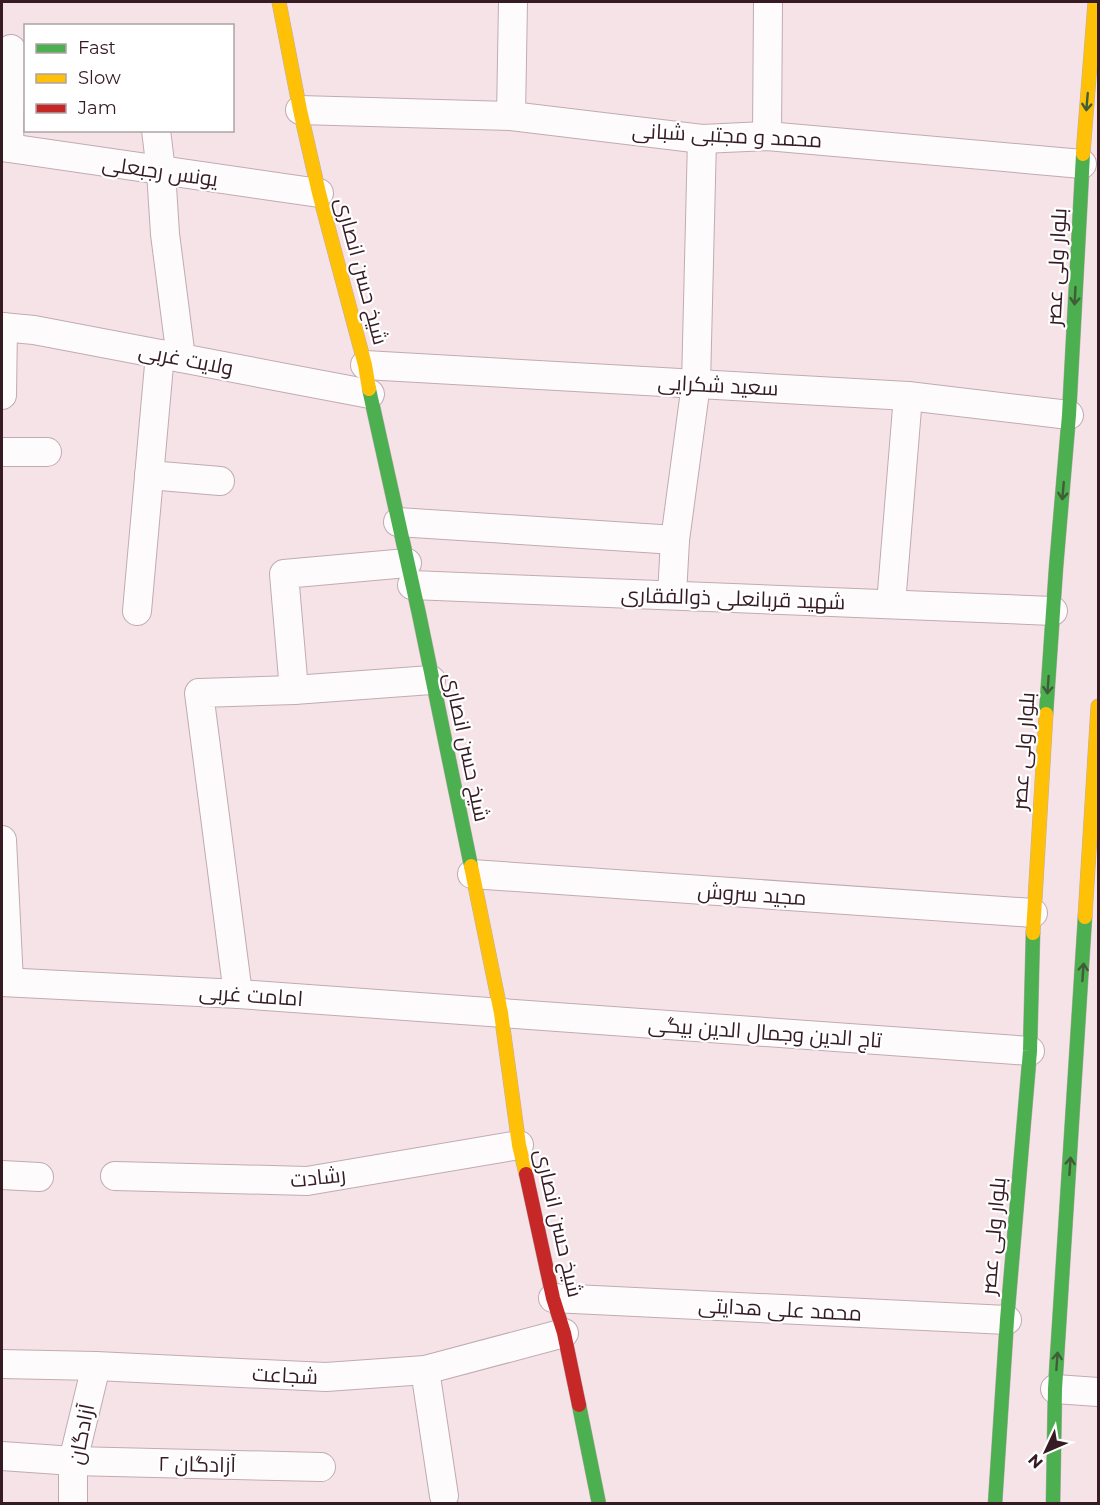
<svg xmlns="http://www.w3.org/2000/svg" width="1100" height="1505" font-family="Montserrat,Cairo,sans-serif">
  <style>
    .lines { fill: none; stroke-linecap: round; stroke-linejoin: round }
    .street-casing { stroke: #c1abb2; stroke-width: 30 }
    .fast-casing { stroke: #c1abb2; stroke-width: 15 }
    .slow-casing { stroke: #c1abb2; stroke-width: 15 }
    .jam-casing { stroke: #c1abb2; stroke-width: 15 }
    .street { stroke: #fefbfc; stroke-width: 28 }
    .fast { stroke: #4caf50; stroke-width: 14 }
    .slow { stroke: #ffc107; stroke-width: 14 }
    .jam { stroke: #c62828; stroke-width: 14 }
    .oneway { stroke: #405d38 }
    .labels { text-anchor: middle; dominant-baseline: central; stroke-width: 4.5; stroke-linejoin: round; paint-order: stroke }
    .street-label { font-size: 21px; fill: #361a24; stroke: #fff }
  </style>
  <rect width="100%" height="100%" fill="#f5e3e8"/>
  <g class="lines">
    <g class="street-casing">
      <g id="street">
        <polyline points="300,110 511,116 702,139 767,136 1082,164"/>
        <polyline points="511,116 513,2"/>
        <polyline points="156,130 161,171 165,234 181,358"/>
        <polyline points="767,136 768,2"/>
        <polyline points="2,147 319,193"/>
        <polyline points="9,148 11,49"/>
        <polyline points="2,327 34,330 370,394"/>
        <polyline points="365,365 908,396 1069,415"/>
        <polyline points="2,395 3,327"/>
        <polyline points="2,452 47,452"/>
        <polyline points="149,475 220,481"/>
        <polyline points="398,522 675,540"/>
        <polyline points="412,585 1053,611"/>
        <polyline points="672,595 675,540 696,384 702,139"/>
        <polyline points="891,604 908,396"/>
        <polyline points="137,611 160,354"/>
        <polyline points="294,690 284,574 407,563"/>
        <polyline points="2,840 9,982"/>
        <polyline points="472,874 1033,913"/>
        <polyline points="2,982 238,994 1030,1051"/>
        <polyline points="238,994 199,693 294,690 431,680"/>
        <polyline points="2,1175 39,1177"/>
        <polyline points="115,1176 307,1181 519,1145"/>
        <polyline points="553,1298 1007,1320"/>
        <polyline points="2,1364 96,1366 326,1377 425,1370 564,1333"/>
        <polyline points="425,1370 444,1496"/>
        <polyline points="1055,1389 1098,1392"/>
        <polyline points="2,1456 73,1461 321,1467"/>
        <polyline points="73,1504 73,1461 96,1366"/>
      </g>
    </g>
    <g class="fast-casing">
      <g id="fast">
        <polyline points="369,389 419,614 471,866"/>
        <polyline points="1046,714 1056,568 1069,415 1083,154"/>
        <polyline points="579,1405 599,1504"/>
        <polyline points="995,1504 1007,1320 1030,1051 1033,933"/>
        <polyline points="1053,1504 1055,1389 1085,917"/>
      </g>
    </g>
    <g class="slow-casing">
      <g id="slow">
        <polyline points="279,2 300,110 319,193 365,365 369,389"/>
        <polyline points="1083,154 1095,2"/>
        <polyline points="471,866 501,1013 519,1145 526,1174"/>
        <polyline points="1085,917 1098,706"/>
        <polyline points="1033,933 1046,714"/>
      </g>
    </g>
    <g class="jam-casing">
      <polyline id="jam" points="526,1174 553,1298 564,1333 579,1405"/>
    </g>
    <use href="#street" class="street"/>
    <use href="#fast" class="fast"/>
    <use href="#slow" class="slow"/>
    <use href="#jam" class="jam"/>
  </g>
  <defs><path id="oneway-shaft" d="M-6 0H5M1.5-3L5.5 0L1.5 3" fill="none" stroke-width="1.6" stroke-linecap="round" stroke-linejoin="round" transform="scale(1.5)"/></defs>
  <g class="oneway">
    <use href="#oneway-shaft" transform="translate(1087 102) rotate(95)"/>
    <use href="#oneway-shaft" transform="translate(1075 296) rotate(93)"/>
    <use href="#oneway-shaft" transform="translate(1063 491) rotate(95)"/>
    <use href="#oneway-shaft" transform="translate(1048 685) rotate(94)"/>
    <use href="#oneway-shaft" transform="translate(1083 972) rotate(-86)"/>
    <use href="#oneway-shaft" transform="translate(1070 1166) rotate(-86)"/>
    <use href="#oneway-shaft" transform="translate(1057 1361) rotate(-86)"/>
  </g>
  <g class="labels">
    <g class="street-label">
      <text transform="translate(727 135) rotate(3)">محمد و مجتبی شبانی</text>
      <text transform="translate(160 171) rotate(8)">یونس رجبعلی</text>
      <text transform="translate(1056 267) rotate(-87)">بلوار ولی عصر</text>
      <text transform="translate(362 271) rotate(75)">شیخ حسن انصاری</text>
      <text transform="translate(186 359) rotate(11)">ولایت غربی</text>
      <text transform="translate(718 385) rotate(3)">سعید شکرایی</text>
      <text transform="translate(733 598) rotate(2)">شهید قربانعلی ذوالفقاری</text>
      <text transform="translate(467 747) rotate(78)">شیخ حسن انصاری</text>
      <text transform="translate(1023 751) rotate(-86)">بلوار ولی عصر</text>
      <text transform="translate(752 894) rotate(4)">مجید سروش</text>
      <text transform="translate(251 995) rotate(4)">امامت غربی</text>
      <text transform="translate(765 1032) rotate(4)">تاج الدین وجمال الدین بیگی</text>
      <text transform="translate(318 1177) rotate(-6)">رشادت</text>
      <text transform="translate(559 1223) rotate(77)">شیخ حسن انصاری</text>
      <text transform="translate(993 1236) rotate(-85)">بلوار ولی عصر</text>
      <text transform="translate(780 1309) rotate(3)">محمد علی هدایتی</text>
      <text transform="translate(285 1375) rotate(3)">شجاعت</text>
      <text transform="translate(81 1434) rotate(-79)">آزادگان</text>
      <text transform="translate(197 1464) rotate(1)">آزادگان ۲</text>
    </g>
  </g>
  <rect width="1100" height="1505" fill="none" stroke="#361a24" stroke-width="6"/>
  <rect x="24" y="24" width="210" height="108" fill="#ffffff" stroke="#afa3a7" stroke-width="1.5"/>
  <rect x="36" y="44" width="30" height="9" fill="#4caf50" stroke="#afa3a7" stroke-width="1.5"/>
  <text x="78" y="54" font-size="18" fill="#361a24">Fast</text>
  <rect x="36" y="74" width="30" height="9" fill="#ffc107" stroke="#afa3a7" stroke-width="1.5"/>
  <text x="78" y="84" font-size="18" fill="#361a24">Slow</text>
  <rect x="36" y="104" width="30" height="9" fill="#c62828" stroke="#afa3a7" stroke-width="1.5"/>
  <text x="78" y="114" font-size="18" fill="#361a24">Jam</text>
  <g transform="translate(1046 1451) rotate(226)" stroke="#ffffff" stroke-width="4.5" paint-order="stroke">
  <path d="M0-4.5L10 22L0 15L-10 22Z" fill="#361a24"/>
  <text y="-9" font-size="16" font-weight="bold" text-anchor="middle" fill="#361a24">N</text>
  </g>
</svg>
